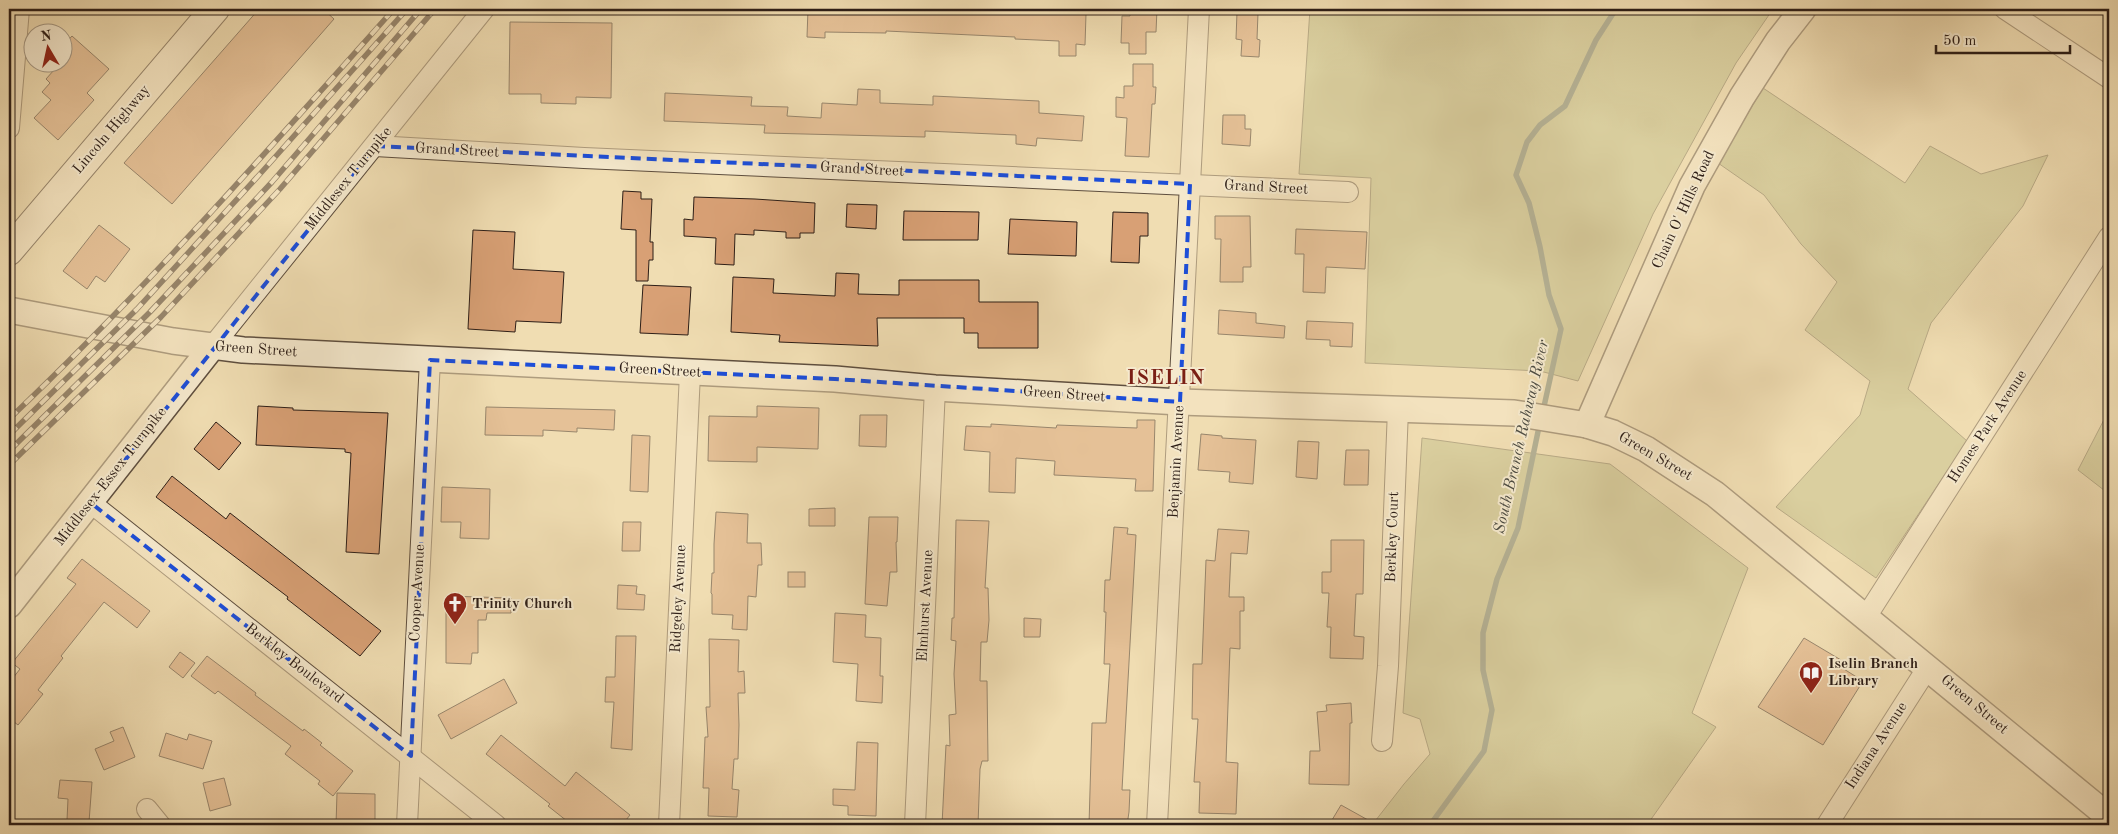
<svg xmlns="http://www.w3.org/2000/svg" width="2118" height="834" font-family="'Old Standard TT',serif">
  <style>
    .green { fill: #bfbf88; stroke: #766e50 }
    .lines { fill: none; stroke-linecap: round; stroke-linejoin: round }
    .stream { stroke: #6e7d6f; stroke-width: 5.5 }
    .building { fill: #d8a075; stroke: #2d1e17 }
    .minor-casing { stroke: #5e4e3e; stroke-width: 22 }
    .tertiary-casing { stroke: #5e4e3e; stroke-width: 28 }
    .secondary-casing { stroke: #2d1e17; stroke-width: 30 }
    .minor { stroke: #f5e9cd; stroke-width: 20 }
    .tertiary { stroke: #f5e9cd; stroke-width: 25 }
    .secondary { stroke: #f5e9cd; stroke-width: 28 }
    .rail-casing { stroke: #2d1e17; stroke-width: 5.5 }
    .rail { stroke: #f5e9cd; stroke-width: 4; stroke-dasharray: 11; stroke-linecap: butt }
    .marked { fill: none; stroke: #1d4ed8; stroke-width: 4; stroke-dasharray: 10 6; stroke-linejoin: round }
    .labels { text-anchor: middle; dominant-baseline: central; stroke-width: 4; stroke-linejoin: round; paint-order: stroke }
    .street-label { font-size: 15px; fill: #2d1e17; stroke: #f5e9cd }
    .poi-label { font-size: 15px; font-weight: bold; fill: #2d1e17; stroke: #f5e9cd; text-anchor: start }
    .water-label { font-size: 16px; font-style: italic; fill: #4e4d43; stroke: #f5e9cd }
    .district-label { font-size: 20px; font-weight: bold; letter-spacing: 1px; fill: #7a1f14; stroke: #f5e9cd }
  </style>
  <rect width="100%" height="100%" fill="#f0ddb2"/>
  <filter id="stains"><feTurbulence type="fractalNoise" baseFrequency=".004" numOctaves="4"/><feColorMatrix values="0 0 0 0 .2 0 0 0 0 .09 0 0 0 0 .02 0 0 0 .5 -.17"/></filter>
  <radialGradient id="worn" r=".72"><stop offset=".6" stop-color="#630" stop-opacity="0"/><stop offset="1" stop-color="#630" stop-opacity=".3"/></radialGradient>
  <g class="green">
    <polygon points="1310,9 1773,9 1736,63 1653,214 1578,381 1540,371 1365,363 1371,178 1299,174"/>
    <polygon points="1763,88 1905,183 1930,146 1981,174 2048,155 2023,206 1931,323 1908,389 1967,441 1876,578 1776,507 1860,415 1870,381 1805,330 1837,282 1801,244 1764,195 1718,163"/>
    <polygon points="2109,410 2109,494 2078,470"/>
    <polygon points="1422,438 1610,464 1748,568 1692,713 1716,727 1647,825 1372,825 1404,784 1430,754 1420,719 1403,713"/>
  </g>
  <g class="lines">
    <g class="stream">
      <polyline points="1543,411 1561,329 1549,295 1540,247 1529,203 1516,175 1527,142 1540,125 1565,106 1596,40 1616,9"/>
      <polyline points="1430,825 1484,751 1492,710 1483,670 1483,633 1497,579 1518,528 1540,422"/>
    </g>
  </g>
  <g class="building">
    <polygon points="259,9 323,9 334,19 172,204 124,163"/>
    <polygon points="808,9 942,9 1086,14 1085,45 1076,44 1076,56 1059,56 1059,41 1015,39 1015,37 886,31 886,33 825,32 825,38 807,37"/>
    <polygon points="1130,9 1157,9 1156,32 1146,32 1146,54 1129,54 1129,43 1121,43 1122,16 1130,16"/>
    <polygon points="1237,12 1258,13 1257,39 1260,40 1259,57 1241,56 1242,40 1236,39"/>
    <polygon points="510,22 612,23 611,98 576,97 576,104 541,103 541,94 509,94"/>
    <polygon points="72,36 109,69 87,93 94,100 58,140 34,118 51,100 42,92 50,83 46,79 54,70 46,62 62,62 62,47"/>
    <polygon points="1133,64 1153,64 1153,87 1156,87 1155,104 1152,104 1149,157 1125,156 1127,118 1116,117 1116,97 1124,98 1124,86 1133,86"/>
    <polygon points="858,89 880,90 880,103 933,105 933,96 1039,101 1039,113 1084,116 1082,141 1037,138 1036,146 1016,144 1016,135 925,131 925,137 764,133 765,125 664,121 665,93 752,97 751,106 788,107 787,116 821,118 822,103 857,105"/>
    <polygon points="1223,115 1245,115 1245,129 1251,129 1250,146 1222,144"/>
    <polygon points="623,191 641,192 641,199 652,199 650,242 653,242 653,260 649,260 648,281 636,281 636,230 621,229"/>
    <polygon points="694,197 755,199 815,203 814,233 800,233 800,238 786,238 786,232 754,230 754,235 735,234 734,265 715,264 716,238 684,236 684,219 693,220"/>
    <polygon points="847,204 877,205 876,229 846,227"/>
    <polygon points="904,211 979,212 978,240 903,240"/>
    <polygon points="1113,212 1148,213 1148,236 1140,236 1139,263 1111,262"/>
    <polygon points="1215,216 1250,216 1251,267 1243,267 1243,282 1220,282 1221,239 1215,239"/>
    <polygon points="1010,219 1077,222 1076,256 1008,254"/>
    <polygon points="99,225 130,249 105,282 96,276 87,289 63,271"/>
    <polygon points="1296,229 1367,232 1365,269 1326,267 1325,293 1303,292 1304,254 1295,254"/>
    <polygon points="473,230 515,232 513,269 564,272 561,323 516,321 515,332 468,329"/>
    <polygon points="836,273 859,274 858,294 899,295 899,280 979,280 979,302 1038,302 1038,348 978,348 978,333 964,333 964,318 877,318 878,346 779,342 780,335 731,332 733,277 774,279 773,293 835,296"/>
    <polygon points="643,285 691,287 688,335 640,333"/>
    <polygon points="1219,310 1256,313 1256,323 1285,326 1284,338 1218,334"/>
    <polygon points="1307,321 1353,323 1352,347 1330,346 1330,340 1306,339"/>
    <polygon points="258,406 293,408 293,410 388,413 379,554 346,552 351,453 345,452 345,449 256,445"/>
    <polygon points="757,406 819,408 818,449 757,447 757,462 708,461 709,416 757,417"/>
    <polygon points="486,407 615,410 614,430 577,428 577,432 543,430 543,436 485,435"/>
    <polygon points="860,415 887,415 886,447 859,446"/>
    <polygon points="1137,420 1155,420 1153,491 1135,491 1136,479 1054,475 1055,461 1016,458 1015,493 989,492 990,452 964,450 966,426 991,427 991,424 1056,428 1057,425 1137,428"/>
    <polygon points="216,422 241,443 219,470 194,449"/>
    <polygon points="1201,434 1222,436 1222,438 1256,440 1253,484 1229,482 1230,472 1198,470"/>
    <polygon points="632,435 650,436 648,492 630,491"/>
    <polygon points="1298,441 1319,442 1317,479 1296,477"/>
    <polygon points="1346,450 1369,450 1368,485 1344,485"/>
    <polygon points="172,476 226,519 230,513 381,631 360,656 287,599 288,597 156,497"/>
    <polygon points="442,487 490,489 489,539 460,538 461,522 441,522"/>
    <polygon points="835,508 835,526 809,526 809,509"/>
    <polygon points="716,512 748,514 747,543 761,543 762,565 758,565 756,597 748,596 747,630 732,629 733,615 712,614 712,594 711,593 712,573 714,573 714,544"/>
    <polygon points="869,517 898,517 897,542 896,542 897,572 890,572 887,606 865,604"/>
    <polygon points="956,520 989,521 985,588 988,588 989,620 987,642 981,642 980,681 987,681 988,761 982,761 980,769 978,825 942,825 946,745 950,746 949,715 956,714 954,674 956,641 951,640 952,618 954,618"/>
    <polygon points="623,522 641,522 640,551 622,551"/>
    <polygon points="1114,527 1128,528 1127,534 1136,535 1122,790 1130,790 1129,812 1127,825 1089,825 1092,723 1106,723 1110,664 1104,664 1106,612 1104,612 1105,580 1110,580"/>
    <polygon points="1218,529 1249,531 1247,554 1231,553 1229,597 1244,597 1244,611 1240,611 1240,649 1230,648 1226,762 1238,763 1236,814 1199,813 1200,782 1194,782 1198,719 1192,719 1193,664 1202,664 1206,560 1215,561"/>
    <polygon points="1331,540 1364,540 1363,594 1356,594 1354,636 1364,637 1363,659 1330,658 1331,627 1327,627 1329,593 1322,593 1322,572 1331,572"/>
    <polygon points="82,559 150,611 137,628 104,602 61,656 63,658 38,690 43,694 18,725 9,718 9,683 20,669 12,663 76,584 67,578"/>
    <rect x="788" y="572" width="17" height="15"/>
    <polygon points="618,585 637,586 636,594 645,595 644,610 617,609"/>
    <polygon points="446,596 511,598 511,613 487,613 486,620 478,620 478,653 472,653 471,664 446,663"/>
    <polygon points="835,613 866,615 865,637 881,638 880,676 883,676 882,703 856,701 858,664 833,662"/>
    <polygon points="1024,618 1041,619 1040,637 1024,637"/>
    <polygon points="616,636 636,636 632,750 611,748 614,702 605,702 606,677 615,677"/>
    <polygon points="1804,638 1841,660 1839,666 1863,681 1823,745 1758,707"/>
    <polygon points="709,639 739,640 738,672 744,671 745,693 738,693 739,725 738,759 734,759 732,789 739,790 737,817 708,816 709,788 703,788 705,737 708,737 706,707 710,707"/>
    <polygon points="180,652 195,663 183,678 169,667"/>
    <polygon points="207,656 256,693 255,695 303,731 304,729 322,743 320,745 353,771 333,796 318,784 320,781 285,754 291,746 218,691 215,694 191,676"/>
    <polygon points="504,679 517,703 451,739 438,715"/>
    <polygon points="1351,703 1352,723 1350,723 1349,785 1309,784 1310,751 1320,751 1317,712 1327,711 1326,705"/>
    <polygon points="123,727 135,757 104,770 95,749 114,741 110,732"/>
    <polygon points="166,733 187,740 189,734 212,741 203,769 159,756"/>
    <polygon points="501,735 565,786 576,772 630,815 622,825 572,825 548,806 550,804 486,754"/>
    <polygon points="857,742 878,743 876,816 848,815 848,806 833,805 833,789 855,790"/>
    <polygon points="224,778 231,805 210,811 203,783"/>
    <polygon points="60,780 92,782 89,822 67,820 68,799 58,798"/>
    <polygon points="337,793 375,794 375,825 336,825"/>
    <polygon points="1341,805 1377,825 1329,825"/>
  </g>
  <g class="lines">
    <g class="minor-casing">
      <g id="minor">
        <polyline points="2005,9 2109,78"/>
        <polyline points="9,128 19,9"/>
        <polyline points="375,146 584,158 1348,192"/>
        <polyline points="212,347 484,9"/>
        <polyline points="91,503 496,825"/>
        <polyline points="1866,617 2109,237"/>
        <polyline points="1382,741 1388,666 1398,409"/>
        <polyline points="147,809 160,825"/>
        <polyline points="407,825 430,360"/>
        <polyline points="669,825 690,373"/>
        <polyline points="915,825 935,388"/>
        <polyline points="1157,825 1199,9"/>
        <polyline points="1827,825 1928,667"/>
      </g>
    </g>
    <g class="tertiary-casing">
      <g id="tertiary">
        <polyline points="9,310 173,341 243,350 835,379 935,388 1180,402 1514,413 1587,425 1613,433 1646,449 1715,494 2109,817"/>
        <polyline points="1587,425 1692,186 1742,97 1778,41 1803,9"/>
        <polyline points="9,605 212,347"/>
      </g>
    </g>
    <g class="secondary-casing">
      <polyline id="secondary" points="9,251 215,9"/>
    </g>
    <use href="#minor" class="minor"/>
    <use href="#tertiary" class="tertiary"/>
    <use href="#secondary" class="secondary"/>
    <g class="rail-casing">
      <g id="rail">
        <path d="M9 419C145 290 269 149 394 9"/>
        <polyline points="9,435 137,309 260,174 407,9"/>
        <polyline points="9,451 150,312 272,182 421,9"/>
        <polyline points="9,465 161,317 280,189 435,9"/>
      </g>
    </g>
    <use href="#rail" class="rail"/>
  </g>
  <path d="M0 0H2118V834H0ZM375 146 1190 184 1180 402 835 379 430 360 411 756 91 503Z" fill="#f0ddb2" fill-opacity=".55" fill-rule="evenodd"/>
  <path class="marked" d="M375 146 1190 184 1180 402 835 379 430 360 411 756 91 503Z"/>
  <defs>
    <g id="church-pin" transform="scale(1.25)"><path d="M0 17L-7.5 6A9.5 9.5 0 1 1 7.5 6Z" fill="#8f2418" stroke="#f5e9cd"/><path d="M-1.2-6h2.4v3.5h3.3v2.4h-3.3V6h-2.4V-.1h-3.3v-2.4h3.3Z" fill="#fff"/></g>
    <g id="library-pin" transform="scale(1.25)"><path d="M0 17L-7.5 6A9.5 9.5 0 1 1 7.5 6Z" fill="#8f2418" stroke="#f5e9cd"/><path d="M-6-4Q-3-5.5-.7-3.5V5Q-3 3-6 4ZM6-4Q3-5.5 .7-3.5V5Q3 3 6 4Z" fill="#fff"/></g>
  </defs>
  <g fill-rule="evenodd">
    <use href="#church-pin" x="455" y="604"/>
    <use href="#library-pin" x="1811" y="673"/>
  </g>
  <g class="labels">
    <g class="street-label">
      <text transform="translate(112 130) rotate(-50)">Lincoln Highway</text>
      <text transform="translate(457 151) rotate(3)">Grand Street</text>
      <text transform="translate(862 170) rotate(3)">Grand Street</text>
      <text transform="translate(349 179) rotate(-51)">Middlesex Turnpike</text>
      <text transform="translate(1266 188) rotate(3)">Grand Street</text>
      <text transform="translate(1684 210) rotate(-65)">Chain O' Hills Road</text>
      <text transform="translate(256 350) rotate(4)">Green Street</text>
      <text transform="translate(660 371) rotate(3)">Green Street</text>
      <text transform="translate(1064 395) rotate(4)">Green Street</text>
      <text transform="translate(1988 427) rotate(-57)">Homes Park Avenue</text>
      <text transform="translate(1655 457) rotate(30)">Green Street</text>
      <text transform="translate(1177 462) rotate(-87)">Benjamin Avenue</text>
      <text transform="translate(111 477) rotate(-52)">Middlesex-Essex Turnpike</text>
      <text transform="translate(1393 537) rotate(-88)">Berkley Court</text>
      <text transform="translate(418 593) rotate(-87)">Cooper Avenue</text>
      <text transform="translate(679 599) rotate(-87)">Ridgeley Avenue</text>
      <text transform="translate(926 606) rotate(-87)">Elmhurst Avenue</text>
      <text transform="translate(294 664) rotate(38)">Berkley Boulevard</text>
      <text transform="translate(1974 705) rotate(40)">Green Street</text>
      <text transform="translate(1877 746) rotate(-57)">Indiana Avenue</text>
    </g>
    <g class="poi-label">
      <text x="472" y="604">Trinity Church</text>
      <text x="1828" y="664">Iselin Branch<tspan x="1828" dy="17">Library</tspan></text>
    </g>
    <g class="water-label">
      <text transform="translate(1522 437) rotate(-77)">South Branch Rahway River</text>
    </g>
    <g class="district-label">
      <text x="1166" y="379">ISELIN</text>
    </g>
  </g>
  <rect width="2118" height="834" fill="none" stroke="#f0ddb2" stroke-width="30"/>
  <rect x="10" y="10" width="2098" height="814" fill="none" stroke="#2d1e17" stroke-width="2.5"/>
  <rect x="15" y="15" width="2088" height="804" fill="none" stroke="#2d1e17"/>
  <g transform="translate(48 48) rotate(351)"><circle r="24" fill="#f5e9cd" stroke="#a59884"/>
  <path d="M0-4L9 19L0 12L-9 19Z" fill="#8f2418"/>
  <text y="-8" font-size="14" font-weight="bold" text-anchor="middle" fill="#2d1e17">N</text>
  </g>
  <path d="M1936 45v8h134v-8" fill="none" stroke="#2d1e17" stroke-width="2.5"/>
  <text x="1943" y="45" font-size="15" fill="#2d1e17" stroke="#f5e9cd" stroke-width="4" paint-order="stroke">50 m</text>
  <rect width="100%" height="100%" filter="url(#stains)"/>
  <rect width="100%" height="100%" fill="url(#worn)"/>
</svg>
